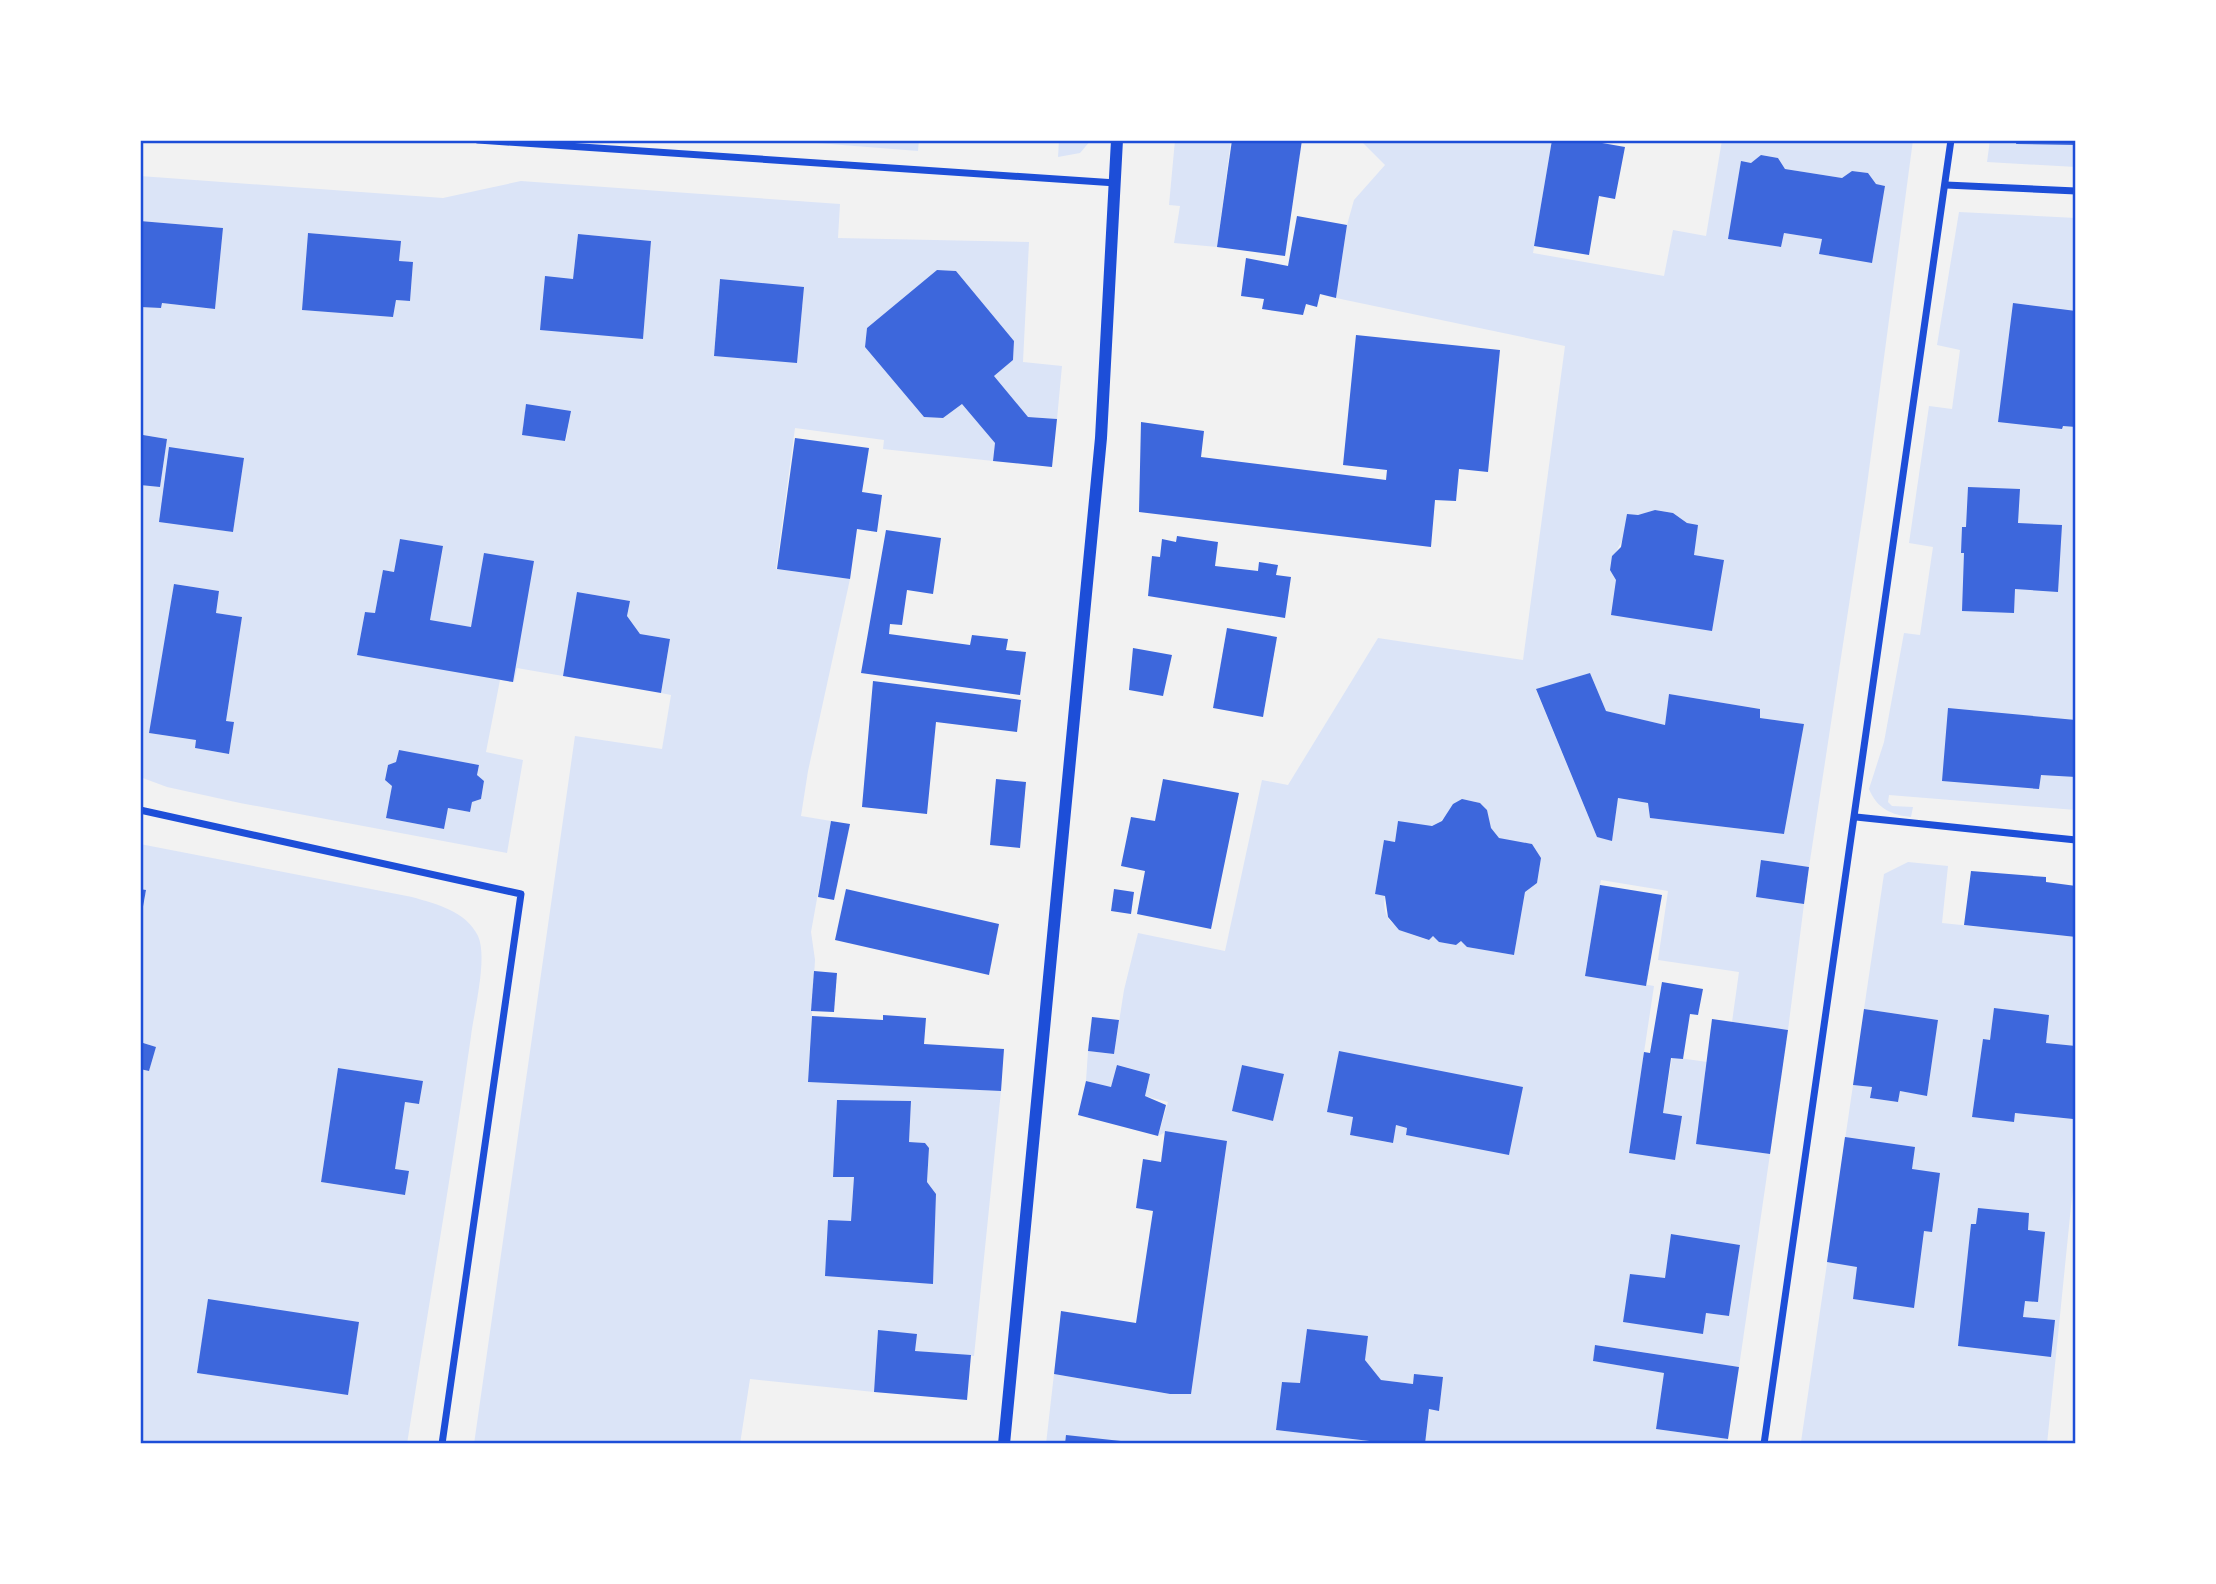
<svg xmlns="http://www.w3.org/2000/svg" width="2216" height="1584" font-family="'Golos Text',sans-serif">
  <style>
    .green { fill: #dbe4f7; fill-rule: evenodd }
    .building { fill: #3d67dc }
    .lines { fill: none; stroke-linecap: round; stroke-linejoin: round }
    .minor { stroke: #1d4ed8; stroke-width: 7 }
    .tertiary { stroke: #1d4ed8; stroke-width: 12 }
    .neatline { fill: none; stroke: #1d4ed8; stroke-width: 2.5 }
  </style>
  <rect width="100%" height="100%" fill="#f2f2f2"/>
  <g class="green">
    <polygon points="779,140 919,140 918,151"/>
    <polygon points="1059,140 1091,140 1080,153 1058,157"/>
    <polygon points="1175,140 1231,140 1217,247 1174,243 1180,206 1169,205"/>
    <path d="M1360 140H1552L1533 253 1664 276 1673 230 1706 236 1722 140H1913L1865 500 1809 867 1762 860 1756 897 1804 904 1788 1030 1732 1022 1739 972 1658 960 1668 891 1601 880 1585 974 1654 986 1629 1152 1675 1159 1682 1116 1663 1113 1672 1057 1707 1062 1697 1144 1770 1154 1739 1367 1596 1345 1593 1361 1664 1373 1656 1429 1728 1439 1727 1444H1425L1429 1409 1439 1410 1443 1378 1413 1384 1381 1380 1365 1360 1368 1336 1307 1329 1300 1383 1282 1382 1276 1430 1395 1444H1046L1054 1374 1169 1394 1191 1393 1223 1172 1166 1132 1158 1136 1168 1102 1145 1096 1150 1074 1118 1065 1111 1087 1086 1081 1088 1051 1114 1054 1124 990 1138 933 1225 951 1262 780 1288 785 1378 638 1523 660 1565 346 1336 298 1347 225 1354 200 1385 165ZM1762 155 1778 158 1785 169 1842 178 1852 171 1868 173 1876 184 1885 186 1872 262 1820 254 1822 239 1784 233 1781 247 1729 239 1741 162 1751 163ZM1656 510 1673 513 1687 523 1694 555 1724 560 1616 580C1604 559 1627 536 1638 515ZM1590 673 1606 711 1665 725 1669 694 1760 709V718L1804 724 1784 834 1650 818 1648 803 1618 798 1612 840 1597 837 1536 690ZM1462 800C1501 801 1480 828 1499 838 1508 842 1523 842 1532 844L1541 858 1537 883 1525 892 1514 955 1467 947 1461 941 1456 945 1439 942 1433 936 1428 940C1407 933 1379 926 1385 896L1375 894 1384 840 1395 842 1398 821C1410 823 1433 832 1442 820 1450 811 1450 805 1462 800ZM1242 1065 1284 1075 1273 1121 1232 1111ZM1522 1087 1509 1154 1406 1135 1407 1128 1396 1125 1392 1143 1350 1135 1353 1117 1327 1112ZM1672 1234 1740 1245 1729 1316 1706 1313 1703 1334 1665 1278Z"/>
    <polygon points="1990,140 2076,140 2076,167 1987,162"/>
    <path d="M140 176 443 198 521 181 840 204 838 238 1029 242 1023 362 1062 366 1057 419 1028 417 994 376 1013 360 1014 341 956 271 937 270 867 328 865 347 924 417 943 418 962 404 995 443 993 461 883 449 884 440 795 428 776 569 850 579 808 771 801 816 831 821 811 932 815 960 808 1081 1001 1091 974 1356 915 1351 916 1334 878 1331 874 1392 750 1379 740 1444H474L575 736 662 749 671 695 661 693 670 639 640 634 627 616 630 601 578 592 563 676 517 668 514 682 500 680 486 752 523 760 507 853 240 803 167 787 140 777V485L160 487 167 439 143 435 140 457V307L161 308 162 303 215 309 223 228 140 221ZM308 233 400 241 399 261 413 263 410 301 396 300 393 317 302 310ZM578 234 651 241 643 339 573 279ZM720 279 804 288 797 362 714 356ZM526 405 570 412 566 441 522 434ZM244 458 233 532 159 521ZM400 539 443 547 430 620 471 627 357 654 365 612 375 613 383 570 394 572ZM175 584 219 591 216 613 242 617 226 721 234 722 229 754 195 748 196 740 149 733ZM399 751 479 765 477 775 484 782 481 799 472 802 470 812 448 808 444 829 386 818 392 786 385 780 387 766 396 762ZM837 1100 911 1101 909 1142 925 1143 929 1148 927 1182 936 1194 933 1283H907L851 1221 854 1177 833 1176Z"/>
    <path d="M1959 212 2076 218V810L1889 795 1888 802 1892 806 1913 807 1911 817C1892 815 1877 809 1869 789L1884 742 1904 633 1920 635 1933 547 1909 543 1929 406 1952 409 1960 350 1937 345Z"/>
    <path d="M140 844 412 897C436 904 466 911 478 936 488 958 474 1011 471 1036 452 1172 428 1308 407 1444H140V1069L149 1071 156 1047 140 1042V926L146 890 140 889ZM338 1068 423 1081 419 1104 405 1102 395 1169 409 1172 405 1195 321 1182Z"/>
    <polygon points="1908,862 1948,866 1942,923 2076,937 2076,1046 2046,1043 2048,1015 1994,1009 1990,1040 1983,1040 1972,1117 2013,1121 2015,1113 2073,1119 2076,1089 2076,1157 2047,1444 1801,1442 1853,1085 1872,1087 1870,1098 1898,1102 1900,1091 1927,1095 1938,1020 1864,1009 1884,874"/>
  </g>
  <g class="building">
    <polygon points="1232,140 1302,140 1285,256 1217,247"/>
    <polygon points="1552,140 1585,140 1625,147 1615,199 1599,196 1589,255 1534,246"/>
    <polygon points="2017,140 2076,140 2076,145 2016,144"/>
    <polygon points="1761,155 1778,158 1785,169 1842,178 1852,171 1868,173 1876,184 1885,186 1872,263 1819,254 1822,239 1784,233 1781,247 1728,239 1741,161 1751,163"/>
    <polygon points="1297,216 1347,225 1336,298 1320,294 1317,307 1306,304 1303,315 1262,309 1264,299 1241,296 1246,258 1288,266"/>
    <polygon points="140,221 223,228 215,309 162,303 161,308 140,307"/>
    <polygon points="308,233 401,241 399,261 413,262 410,301 396,300 393,317 302,310"/>
    <polygon points="578,234 651,241 643,339 540,330 545,276 573,279"/>
    <polygon points="937,270 956,271 1014,341 1013,360 994,376 1028,417 1057,419 1052,467 993,461 995,443 962,404 943,418 924,417 865,347 867,328"/>
    <polygon points="720,279 804,287 797,363 714,356"/>
    <polygon points="2013,303 2076,311 2073,336 2076,337 2076,427 2063,426 2062,429 1998,422"/>
    <polygon points="1356,335 1500,350 1488,472 1459,469 1456,501 1435,500 1431,547 1139,512 1141,422 1204,431 1201,457 1386,480 1387,470 1343,465"/>
    <polygon points="526,404 571,411 565,441 522,435"/>
    <polygon points="143,435 167,439 160,487 140,485"/>
    <polygon points="795,438 869,448 862,492 882,495 877,532 857,529 850,579 777,569"/>
    <polygon points="169,447 244,458 233,532 159,522"/>
    <polygon points="1968,487 2020,489 2018,523 2062,525 2058,592 2015,589 2014,613 1962,611 1964,553 1961,553 1962,527 1966,527"/>
    <polygon points="1655,510 1673,513 1687,523 1698,525 1694,555 1724,560 1712,631 1611,615 1616,580 1610,570 1612,556 1621,547 1627,514 1638,515"/>
    <polygon points="886,530 941,538 933,594 907,590 902,625 890,624 889,634 970,645 972,635 1008,639 1006,650 1026,652 1020,695 861,673"/>
    <polygon points="1177,536 1218,542 1215,566 1258,571 1259,562 1278,565 1276,575 1291,577 1285,618 1148,596 1152,556 1160,557 1162,539 1176,542"/>
    <polygon points="400,539 443,546 430,620 471,627 484,553 534,561 513,682 357,655 365,612 375,613 383,570 394,572"/>
    <polygon points="174,584 219,591 216,613 242,617 226,721 234,722 229,754 195,748 196,740 149,733"/>
    <polygon points="577,592 630,601 627,616 640,634 670,639 661,693 563,676"/>
    <polygon points="1227,628 1277,637 1263,717 1213,708"/>
    <polygon points="1133,648 1172,655 1163,696 1129,690"/>
    <polygon points="1590,673 1606,711 1665,725 1669,694 1760,709 1760,718 1804,724 1784,834 1650,818 1648,803 1618,798 1612,841 1597,837 1536,689"/>
    <polygon points="873,681 1021,700 1017,732 936,722 927,814 862,807"/>
    <polygon points="1948,708 2076,720 2076,777 2041,775 2039,789 1942,781"/>
    <polygon points="399,750 479,765 477,775 484,781 481,799 472,802 470,812 448,808 444,829 386,818 392,786 385,780 388,765 396,762"/>
    <polygon points="996,779 1026,782 1020,848 990,845"/>
    <polygon points="1163,779 1239,793 1211,929 1137,914 1145,871 1121,866 1131,817 1155,821"/>
    <polygon points="1462,799 1480,803 1487,810 1491,828 1499,838 1532,844 1541,858 1537,883 1525,892 1514,955 1467,947 1461,941 1456,945 1439,942 1433,936 1429,940 1399,930 1388,917 1385,896 1375,894 1384,840 1395,842 1398,821 1432,826 1442,821 1453,804"/>
    <polygon points="831,821 850,824 834,900 818,897"/>
    <polygon points="1761,860 1809,867 1804,904 1756,897"/>
    <polygon points="1971,871 2046,877 2046,882 2076,886 2076,937 1964,925"/>
    <polygon points="1600,885 1662,895 1646,986 1585,976"/>
    <polygon points="140,889 146,890 141,918 140,918"/>
    <polygon points="846,889 999,924 989,975 835,940"/>
    <polygon points="1114,889 1134,892 1131,914 1111,911"/>
    <polygon points="814,971 837,973 834,1012 811,1011"/>
    <polygon points="1662,982 1703,989 1698,1015 1690,1014 1683,1059 1671,1058 1663,1113 1682,1116 1675,1160 1629,1153 1644,1052 1650,1053"/>
    <polygon points="1994,1008 2049,1015 2046,1043 2076,1046 2073,1119 2015,1113 2014,1122 1972,1117 1983,1039 1990,1040"/>
    <polygon points="1864,1009 1938,1020 1927,1096 1900,1091 1898,1102 1870,1098 1872,1087 1853,1085"/>
    <polygon points="883,1015 926,1018 924,1044 1004,1049 1001,1091 808,1082 812,1016 883,1020"/>
    <polygon points="1092,1017 1119,1020 1114,1054 1088,1051"/>
    <polygon points="1712,1019 1788,1030 1770,1154 1696,1144"/>
    <polygon points="140,1042 156,1047 149,1071 140,1069"/>
    <polygon points="1339,1051 1523,1087 1509,1155 1406,1135 1407,1128 1396,1125 1393,1143 1350,1135 1353,1117 1327,1112"/>
    <polygon points="1117,1065 1150,1074 1145,1096 1166,1105 1158,1136 1078,1115 1086,1081 1111,1087"/>
    <polygon points="1242,1065 1284,1074 1273,1121 1232,1111"/>
    <polygon points="338,1068 423,1081 419,1104 405,1102 395,1169 409,1171 405,1195 321,1182"/>
    <polygon points="837,1100 911,1101 909,1142 925,1143 929,1148 927,1182 936,1194 933,1284 825,1276 828,1220 851,1221 854,1177 833,1177"/>
    <polygon points="1165,1131 1227,1141 1191,1394 1170,1394 1054,1374 1061,1311 1136,1323 1153,1211 1136,1208 1143,1159 1161,1162"/>
    <polygon points="1845,1137 1915,1147 1912,1169 1940,1173 1932,1232 1924,1231 1914,1308 1853,1299 1857,1267 1827,1262"/>
    <polygon points="1978,1208 2029,1213 2028,1230 2045,1232 2038,1302 2025,1301 2023,1317 2055,1320 2051,1357 1958,1346 1971,1224 1976,1224"/>
    <polygon points="1671,1234 1740,1245 1729,1316 1706,1313 1703,1334 1623,1322 1630,1274 1665,1278"/>
    <polygon points="208,1299 359,1322 348,1395 197,1373"/>
    <polygon points="1307,1329 1368,1336 1365,1360 1381,1380 1413,1384 1414,1374 1443,1377 1439,1411 1429,1409 1425,1444 1395,1444 1276,1430 1282,1382 1300,1383"/>
    <polygon points="878,1330 917,1334 915,1351 971,1355 967,1400 874,1392"/>
    <polygon points="1595,1345 1739,1367 1728,1439 1656,1429 1664,1373 1593,1361"/>
    <polygon points="1066,1435 1130,1442 1129,1444 1065,1444"/>
  </g>
  <g class="lines">
    <g class="minor">
      <polyline points="478,140 1116,183"/>
      <polyline points="1946,185 2076,191"/>
      <polyline points="140,810 521,894 442,1444"/>
      <polyline points="1856,817 2076,840"/>
      <polyline points="1764,1444 1951,140"/>
    </g>
    <polyline class="tertiary" points="1004,1444 1101,438 1117,140"/>
  </g>
  <rect width="2216" height="1584" fill="none" stroke="#ffffff" stroke-width="284"/>
  <rect x="142" y="142" width="1932" height="1300" class="neatline"/>
</svg>
